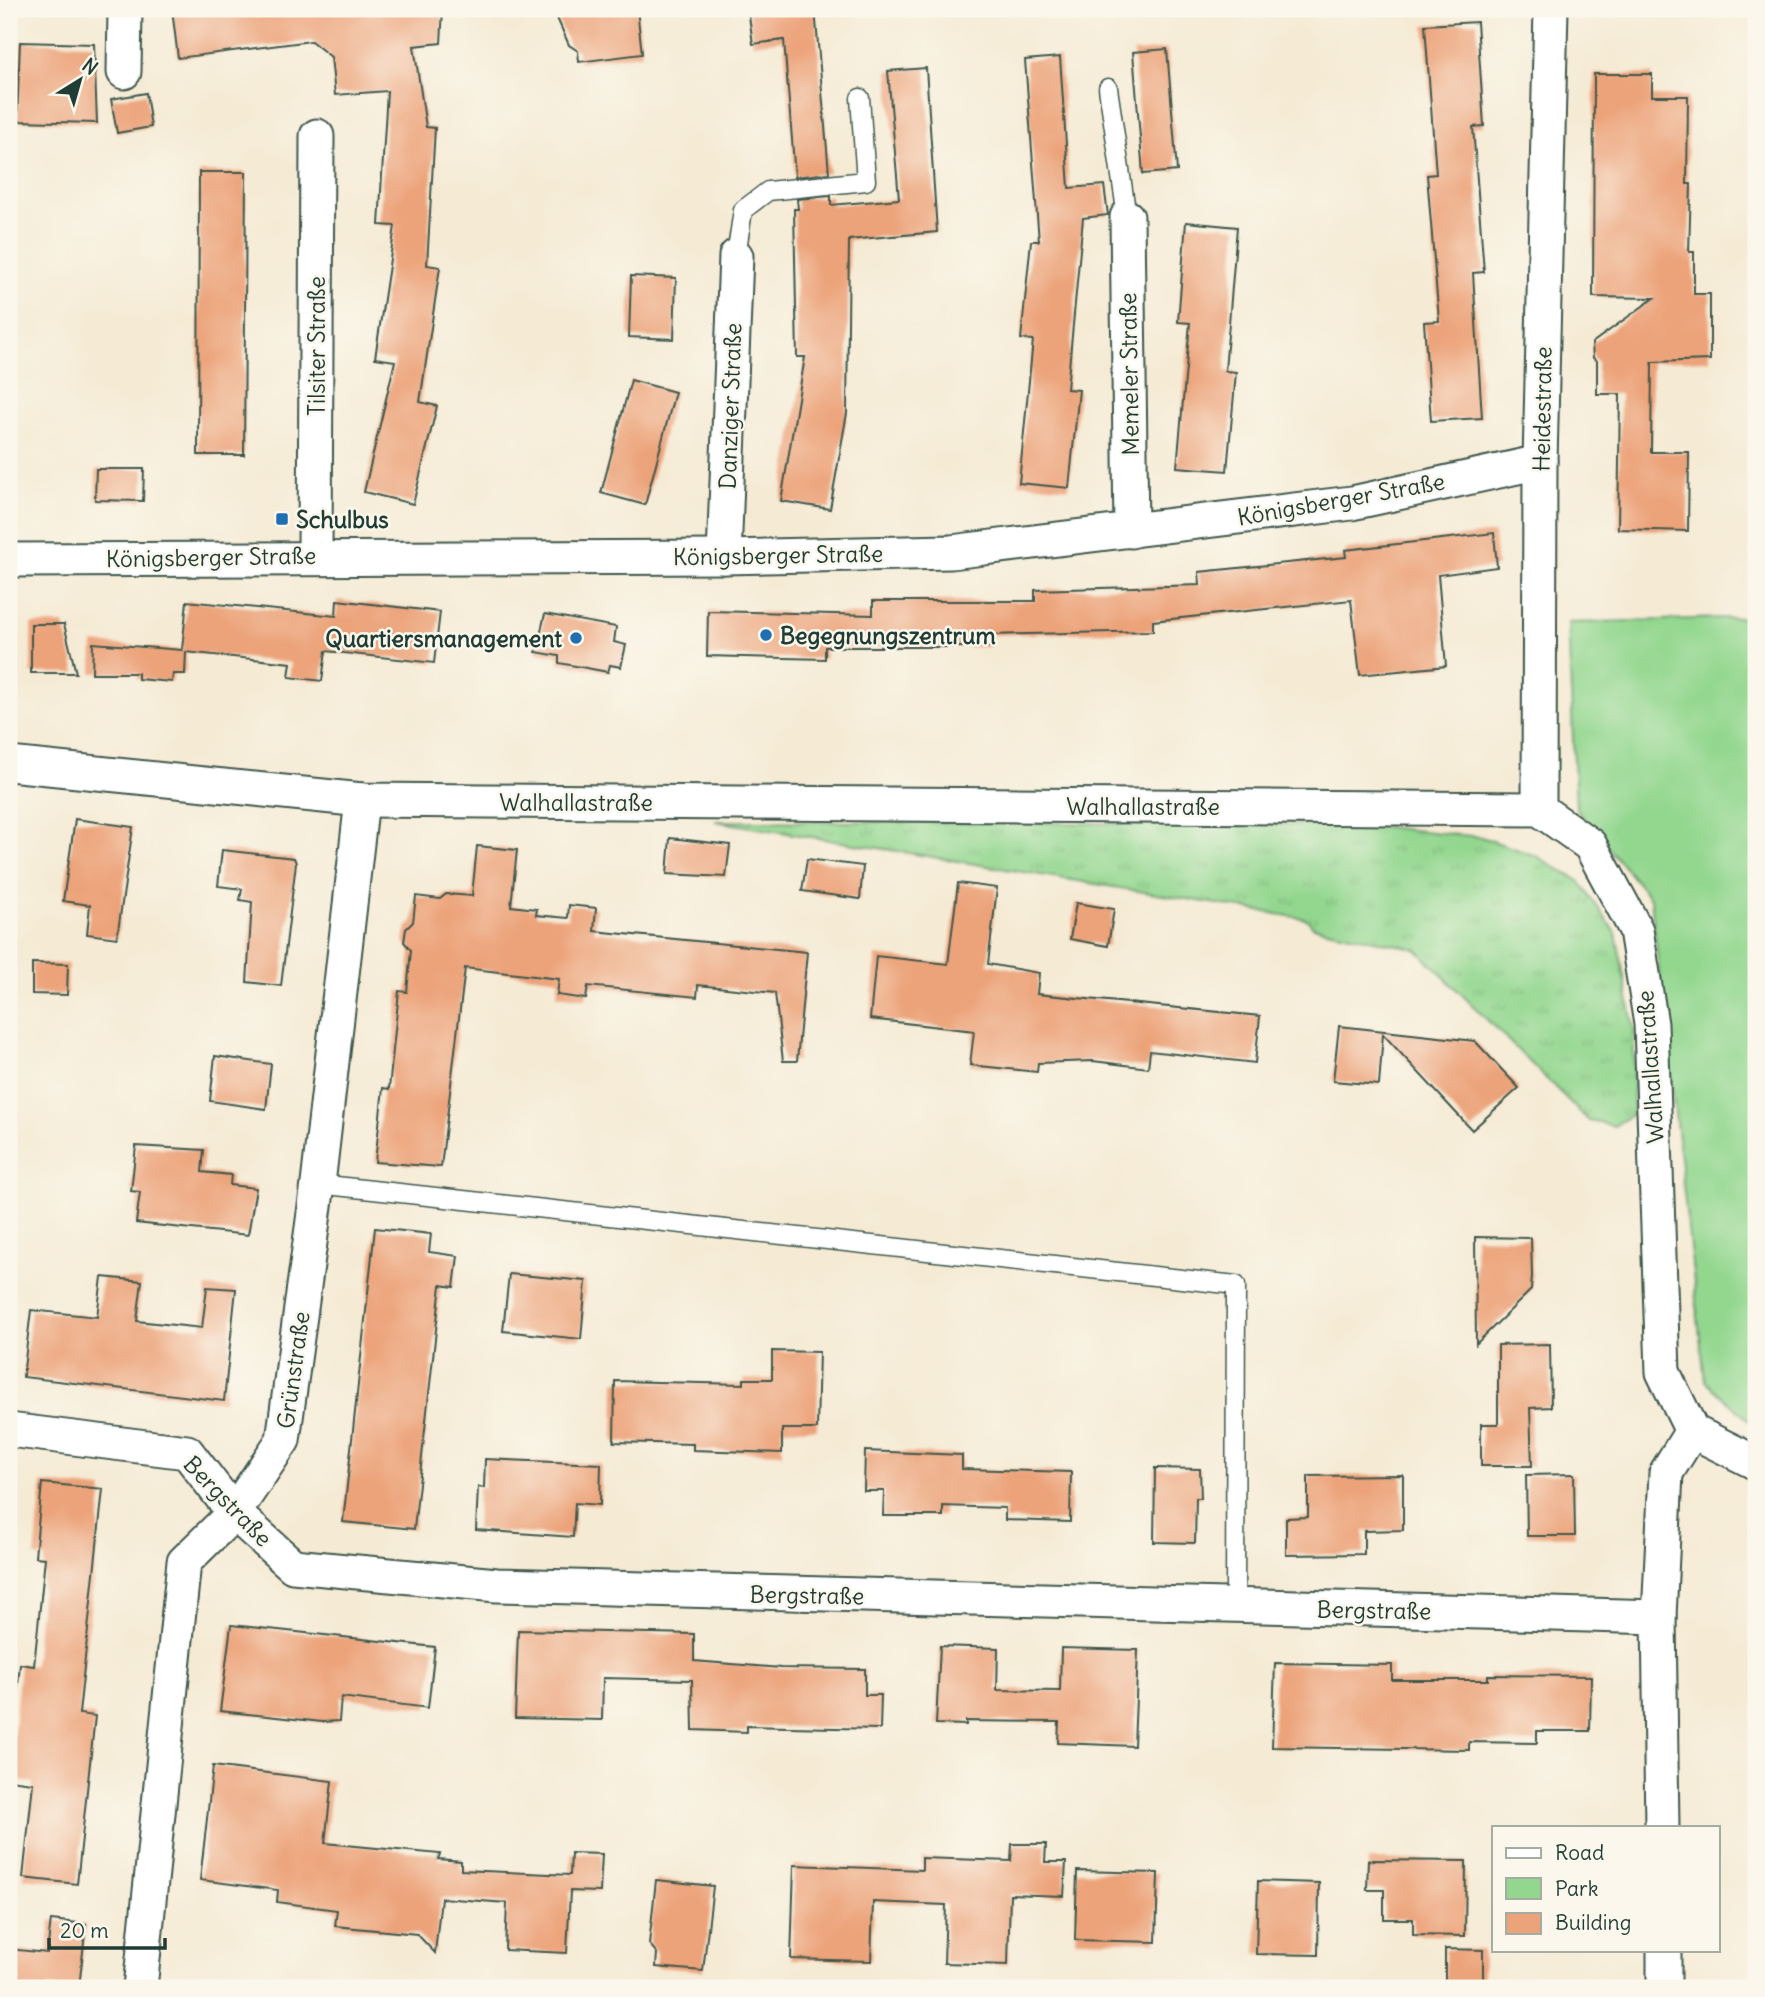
<svg xmlns="http://www.w3.org/2000/svg" width="1765" height="1997" font-family="Delius,sans-serif">
  <style>
    .grass { fill: url(#grass-tufts); stroke: #598a62; stroke-width: 2 }
    .green { fill: #93d78f; stroke: #598a62; stroke-width: 2 }
    .building { fill: #eca379 }
    .lines { fill: none; stroke-linecap: round; stroke-linejoin: round }
    .service-casing { stroke: #3f574c; stroke-width: 21 }
    .minor-casing { stroke: #3f574c; stroke-width: 37 }
    .service { stroke: #fff; stroke-width: 18 }
    .minor { stroke: #fff; stroke-width: 33 }
    .poi-dot { fill: #1f6fb2; stroke: #fbf7ec; stroke-width: 2.5 }
    .labels { text-anchor: middle; dominant-baseline: central; stroke-width: 5; stroke-linejoin: round; paint-order: stroke }
    .street-label { font-size: 23px; fill: #1f3d34; stroke: #fbf7ec }
    .poi-label { font-size: 23px; font-weight: bold; fill: #1f3d34; stroke: #fbf7ec; text-anchor: start }
  </style>
  <defs>
    <pattern id="grass-tufts" width="24" height="20" patternUnits="userSpaceOnUse" patternTransform="scale(1.75)"><rect width="24" height="20" fill="#93d78f"/><path d="M3 7l-1-3M5 7V3M7 7l1-3M15 17l-1-3M17 17v-4M19 17l1-3" fill="none" stroke="#7eb97c"/></pattern>
  </defs>
  <rect width="100%" height="100%" fill="#fbf7ec"/>
  <filter id="ink" filterUnits="userSpaceOnUse"><feTurbulence type="fractalNoise" baseFrequency=".0143" numOctaves="2"/><feDisplacementMap in="SourceGraphic" scale="14" xChannelSelector="R" yChannelSelector="G"/><feConvolveMatrix kernelMatrix="1 2 1 2 8 2 1 2 1" color-interpolation-filters="sRGB"/></filter>
  <filter id="wash" filterUnits="userSpaceOnUse"><feTurbulence type="fractalNoise" baseFrequency=".00686" numOctaves="4" result="noise"/><feDisplacementMap in="SourceGraphic" scale="28" xChannelSelector="R" yChannelSelector="G"/><feGaussianBlur stdDeviation="1.57" result="paint"/><feColorMatrix in="noise" values="0 0 0 0 0 0 0 0 0 0 0 0 0 0 0 0 0 1.4 0 .05"/><feComposite in="paint" operator="in"/></filter>
  <g filter="url(#wash)">
    <rect width="100%" height="100%" fill="#f5ebd5"/>
    <polygon class="grass" points="715,821 1365,825 1481,837 1536,856 1579,881 1616,933 1634,1030 1633,1114 1614,1126 1589,1121 1416,949 1313,927 1307,919"/>
    <polygon class="green" points="1756,617 1756,1427 1705,1381 1651,899 1576,809 1568,623"/>
    <g id="blocks">
      <g class="building">
        <polygon points="172,9 443,9 441,43 414,46 426,127 435,128 427,265 440,267 420,402 437,406 413,504 364,492 395,361 375,358 395,226 379,225 387,91 335,95 331,57 311,41 178,58"/>
        <polygon points="553,9 637,9 642,54 579,62 578,51 569,45"/>
        <polygon points="748,9 815,9 829,173 795,177 784,40 753,44"/>
        <polygon points="1477,22 1484,126 1473,127 1484,272 1473,273 1482,418 1431,421 1424,322 1439,321 1427,175 1436,174 1425,25"/>
        <polygon points="20,42 94,44 97,123 17,121"/>
        <polygon points="1167,49 1177,171 1143,174 1133,52"/>
        <polygon points="1060,57 1069,188 1104,185 1108,215 1083,218 1067,389 1079,390 1069,488 1019,483 1033,340 1021,339 1031,241 1039,241 1025,60"/>
        <polygon points="926,68 937,232 849,240 847,413 830,509 781,501 805,357 797,357 794,209 798,209 797,199 831,196 831,205 899,199 888,71"/>
        <polygon points="1594,74 1652,74 1652,96 1688,96 1687,184 1691,184 1689,252 1694,252 1694,294 1710,294 1710,360 1652,362 1651,452 1689,452 1688,531 1618,529 1620,394 1597,394 1597,361 1593,358 1592,343 1654,298 1593,297"/>
        <polygon points="146,93 151,127 117,133 111,99"/>
        <polygon points="199,172 246,172 244,455 198,455"/>
        <polygon points="1186,222 1237,227 1225,371 1236,372 1227,471 1177,467 1190,323 1178,322"/>
        <polygon points="631,276 676,278 674,339 629,337"/>
        <polygon points="631,380 675,392 645,505 601,493"/>
        <polygon points="96,469 144,469 143,501 95,500"/>
        <polygon points="1494,533 1497,567 1438,575 1446,666 1360,675 1351,600 1153,621 1153,631 990,635 990,647 825,647 825,659 707,656 708,611 873,615 873,601 1035,601 1035,590 1200,585 1199,572 1346,557 1345,550"/>
        <polygon points="337,600 440,612 434,663 326,651 322,681 289,677 291,663 186,652 185,674 173,674 172,682 138,679 138,673 92,673 93,643 182,650 187,601 336,616"/>
        <polygon points="545,614 616,627 614,642 626,645 621,667 610,665 608,672 559,663 559,656 536,652"/>
        <polygon points="31,624 64,624 76,673 31,673"/>
        <polygon points="75,819 133,827 117,938 87,934 90,905 63,901"/>
        <polygon points="670,838 730,845 726,877 667,874"/>
        <polygon points="477,846 517,850 511,906 537,909 536,915 568,918 569,905 596,908 594,931 807,952 797,1061 783,1061 775,993 698,985 697,997 588,986 586,999 557,995 559,979 465,968 441,1167 375,1162 383,1088 389,1089 399,991 407,992 411,950 404,942 406,929 413,922 416,896 440,899 446,894 472,896"/>
        <polygon points="222,850 294,858 296,863 281,986 247,982 252,902 240,900 242,889 218,886"/>
        <polygon points="807,859 863,866 860,899 802,891"/>
        <polygon points="958,883 997,888 988,964 1039,973 1037,994 1260,1016 1255,1063 1150,1051 1148,1068 1093,1061 1038,1063 1037,1072 970,1065 974,1031 870,1019 876,956 948,964"/>
        <polygon points="1076,903 1114,909 1108,946 1070,939"/>
        <polygon points="32,963 68,964 67,995 32,994"/>
        <polygon points="1339,1026 1475,1041 1519,1088 1472,1130 1383,1034 1379,1085 1333,1081"/>
        <polygon points="215,1056 271,1064 266,1109 210,1101"/>
        <polygon points="136,1146 204,1150 202,1172 231,1175 230,1185 256,1188 248,1235 136,1223 140,1192 131,1191"/>
        <polygon points="375,1228 431,1234 429,1252 458,1256 454,1287 441,1285 414,1529 343,1522"/>
        <polygon points="1475,1237 1531,1238 1532,1275 1531,1290 1476,1344"/>
        <polygon points="509,1274 586,1281 581,1339 503,1331"/>
        <polygon points="102,1277 142,1281 137,1321 202,1328 207,1287 236,1289 224,1401 23,1377 31,1310 97,1317"/>
        <polygon points="1550,1344 1551,1407 1530,1408 1532,1466 1481,1466 1481,1424 1498,1424 1498,1345"/>
        <polygon points="772,1351 819,1352 817,1429 782,1429 782,1453 693,1450 693,1444 614,1442 615,1381 744,1384 744,1379 772,1379"/>
        <polygon points="865,1451 962,1455 962,1469 1071,1472 1070,1522 1005,1520 1005,1508 943,1506 943,1516 883,1516 884,1491 864,1491"/>
        <polygon points="485,1459 601,1464 600,1505 575,1503 573,1537 476,1530 478,1487 484,1488"/>
        <polygon points="1155,1468 1200,1469 1201,1498 1196,1498 1195,1543 1154,1542"/>
        <polygon points="1574,1474 1575,1536 1527,1536 1526,1475"/>
        <polygon points="1403,1475 1403,1530 1364,1531 1364,1554 1286,1555 1286,1518 1308,1517 1308,1476"/>
        <polygon points="42,1483 103,1489 79,1714 95,1716 77,1884 23,1878 33,1783 9,1780 20,1664 34,1666 45,1558 35,1557"/>
        <polygon points="231,1625 435,1647 428,1708 341,1697 339,1721 322,1722 220,1711"/>
        <polygon points="518,1630 694,1634 694,1661 781,1668 865,1669 865,1695 881,1695 880,1729 747,1726 747,1732 693,1730 692,1680 603,1678 602,1720 515,1718"/>
        <polygon points="940,1646 998,1648 997,1690 1060,1691 1061,1648 1138,1650 1134,1746 1058,1743 1059,1722 966,1721 966,1725 936,1724"/>
        <polygon points="1275,1663 1392,1665 1392,1680 1488,1680 1488,1675 1591,1676 1590,1731 1537,1731 1537,1743 1469,1742 1469,1750 1272,1747"/>
        <polygon points="213,1766 332,1781 325,1843 440,1854 438,1859 461,1861 461,1870 570,1875 571,1853 602,1854 600,1892 570,1891 567,1953 505,1950 507,1903 441,1898 435,1953 417,1934 335,1926 337,1910 277,1902 278,1890 200,1880"/>
        <polygon points="1012,1844 1046,1844 1045,1862 1066,1862 1064,1896 1010,1894 1008,1965 944,1963 946,1905 873,1902 871,1961 791,1959 794,1865 922,1870 922,1858 1011,1861"/>
        <polygon points="1368,1860 1466,1861 1465,1936 1413,1935 1413,1919 1384,1919 1384,1890 1367,1890"/>
        <polygon points="1077,1871 1158,1873 1156,1942 1075,1940"/>
        <polygon points="656,1880 713,1886 703,1971 656,1967 657,1953 649,1944"/>
        <polygon points="1258,1881 1319,1883 1318,1955 1256,1954"/>
        <polygon points="51,1920 86,1924 79,1988 9,1988 9,1949 47,1953"/>
        <polygon points="1445,1949 1483,1950 1483,1988 1445,1988"/>
      </g>
    </g>
  </g>
  <g filter="url(#ink)">
    <use href="#blocks" fill-opacity="0" stroke="#3f574c" stroke-width="2"/>
    <g class="lines">
      <g class="service-casing">
        <g id="service">
          <polyline points="1108,88 1127,217"/>
          <polyline points="736,256 743,210 768,191 866,181 860,98"/>
          <polyline points="318,1184 1236,1285 1235,1606"/>
        </g>
      </g>
      <g class="minor-casing">
        <g id="minor">
          <polyline points="124,72 125,9"/>
          <polyline points="1127,217 1131,531"/>
          <polyline points="315,556 317,136"/>
          <polyline points="724,557 736,256"/>
          <polyline points="9,560 724,557 951,552 1352,503 1540,462"/>
          <polyline points="9,764 362,800 1539,809 1590,845 1636,930 1651,1024 1663,1372 1692,1431 1756,1463"/>
          <polyline points="1539,809 1540,462 1551,9"/>
          <polyline points="9,1430 187,1452 234,1513 293,1566 497,1585 1659,1617"/>
          <polyline points="1662,1827 1659,1617 1666,1473 1692,1431"/>
          <polyline points="1664,1950 1664,1988"/>
          <polyline points="140,1988 184,1562 234,1513 283,1440 318,1184 362,800"/>
        </g>
      </g>
      <use href="#service" class="service"/>
      <use href="#minor" class="minor"/>
    </g>
  </g>
  <g class="poi-dot">
    <rect x="275" y="512" width="14" height="14" rx="3.5"/>
    <circle cx="766" cy="635" r="7"/>
    <circle cx="576" cy="638" r="7"/>
  </g>
  <g class="labels">
    <g class="street-label">
      <text transform="translate(316 346) rotate(-90)">Tilsiter Straße</text>
      <text transform="translate(1129 374) rotate(-91)">Memeler Straße</text>
      <text transform="translate(730 406) rotate(-88)">Danziger Straße</text>
      <text transform="translate(1542 409) rotate(-89)">Heidestraße</text>
      <text transform="translate(1341 499) rotate(-10)">Königsberger Straße</text>
      <text transform="translate(778 555) rotate(-1)">Königsberger Straße</text>
      <text transform="translate(211 557) rotate(-1)">Königsberger Straße</text>
      <text x="576" y="802">Walhallastraße</text>
      <text x="1143" y="806">Walhallastraße</text>
      <text transform="translate(1650 1067) rotate(-94)">Walhallastraße</text>
      <text transform="translate(293 1370) rotate(-82)">Grünstraße</text>
      <text transform="translate(228 1501) rotate(46)">Bergstraße</text>
      <text transform="translate(807 1595) rotate(1)">Bergstraße</text>
      <text transform="translate(1374 1610) rotate(1)">Bergstraße</text>
    </g>
    <g class="poi-label">
      <text x="296" y="519">Schulbus</text>
      <text x="780" y="635">Begegnungszentrum</text>
      <text x="562" y="638" text-anchor="end">Quartiersmanagement</text>
    </g>
  </g>
  <rect width="1765" height="1997" fill="none" stroke="#fbf7ec" stroke-width="35"/>
  <rect x="1492" y="1826" width="228" height="126" fill="#fbf7ec" stroke="#a3ada2" stroke-width="2"/>
  <rect x="1506" y="1848" width="35" height="10" fill="#ffffff" stroke="#a3ada2" stroke-width="2"/>
  <text x="1555" y="1860" font-size="21" fill="#1f3d34">Road</text>
  <rect x="1506" y="1878" width="35" height="21" fill="#93d78f" stroke="#a3ada2" stroke-width="2"/>
  <text x="1555" y="1896" font-size="21" fill="#1f3d34">Park</text>
  <rect x="1506" y="1913" width="35" height="21" fill="#eca379" stroke="#a3ada2" stroke-width="2"/>
  <text x="1555" y="1930" font-size="21" fill="#1f3d34">Building</text>
  <g transform="translate(80 80) rotate(37)" stroke="#fbf7ec" stroke-width="5" paint-order="stroke">
  <path d="M0-5L12 26L0 18L-12 26Z" fill="#1f3d34"/>
  <text y="-10" font-size="19" font-weight="bold" text-anchor="middle" fill="#1f3d34">N</text>
  </g>
  <path d="M49 1938v10h116v-10" fill="none" stroke="#1f3d34" stroke-width="3.5"/>
  <text x="60" y="1938" font-size="21" fill="#1f3d34" stroke="#fbf7ec" stroke-width="5" paint-order="stroke">20 m</text>
</svg>
